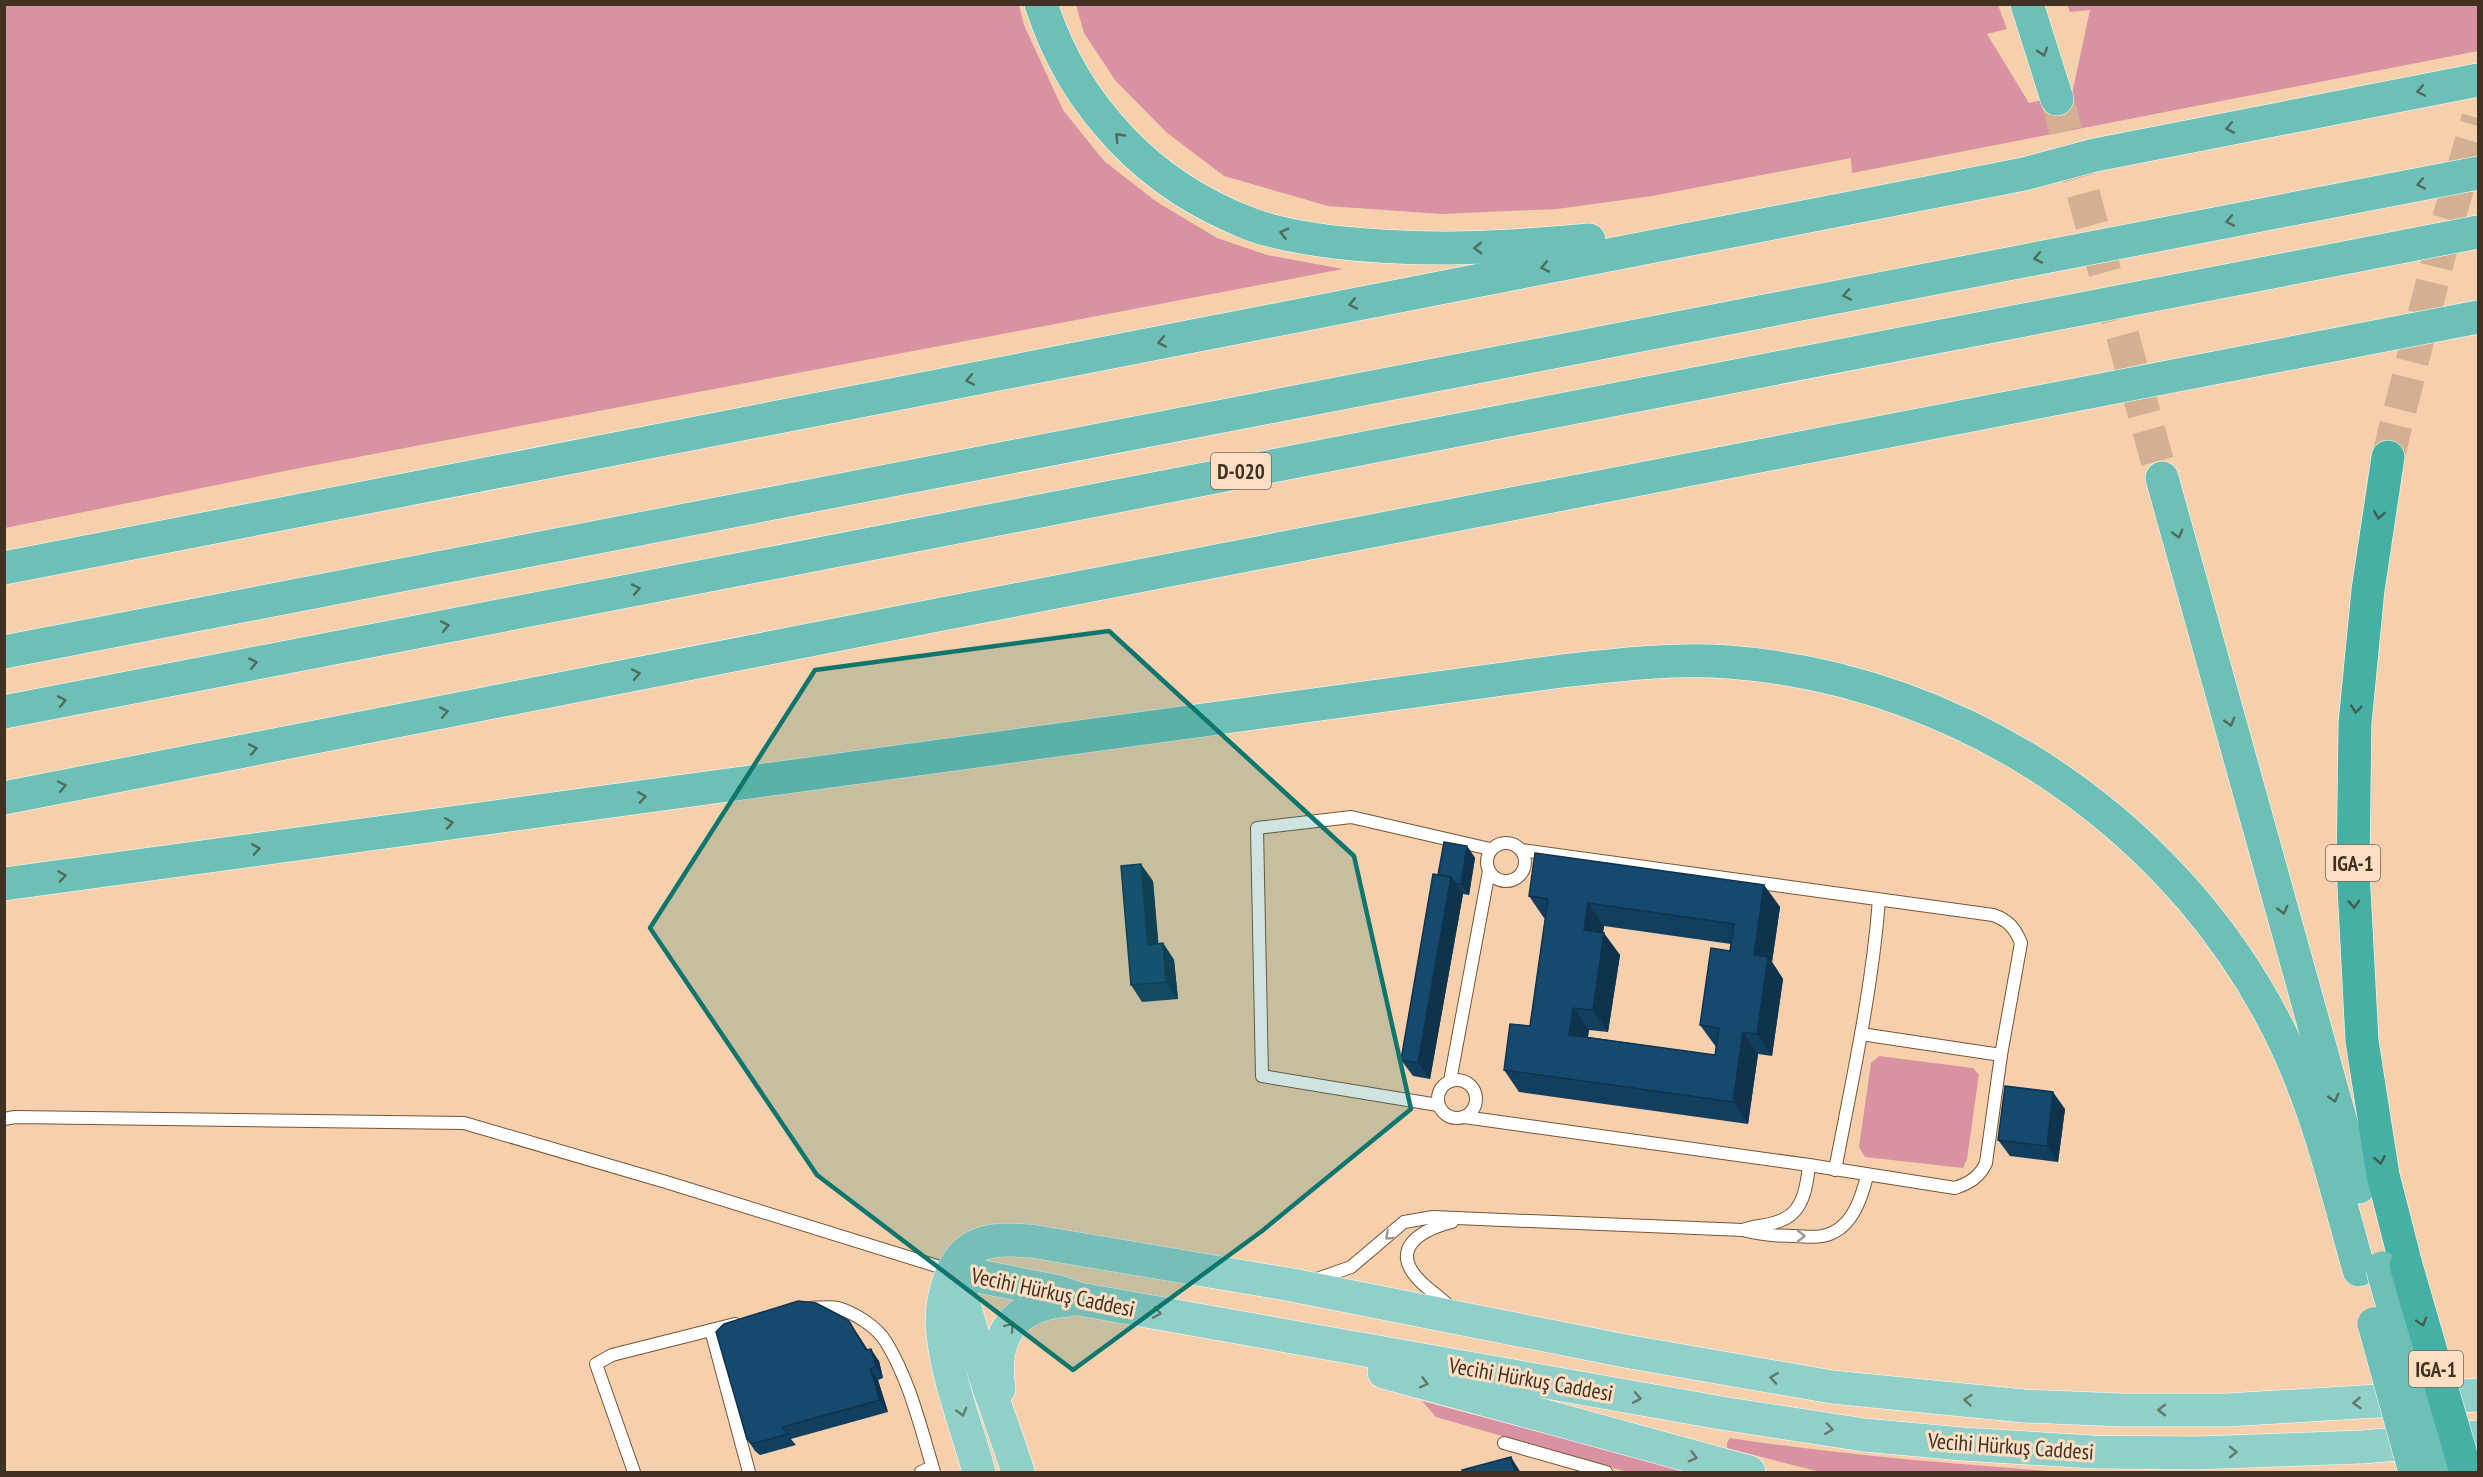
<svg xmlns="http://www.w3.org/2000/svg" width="2483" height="1477" font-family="'PT Sans Narrow',sans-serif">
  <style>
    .green { fill: #d992a2 }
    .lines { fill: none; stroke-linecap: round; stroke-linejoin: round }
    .trunk-tunnel { stroke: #d2b091; stroke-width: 33; stroke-dasharray: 33 16; stroke-linecap: butt }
    .motorway-tunnel { stroke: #d2b091; stroke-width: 33; stroke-dasharray: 33 16; stroke-linecap: butt }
    .service-casing { stroke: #765535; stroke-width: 14 }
    .primary-casing { stroke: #fff; stroke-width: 34 }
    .trunk-casing { stroke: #fff; stroke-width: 34 }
    .motorway-casing { stroke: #fff; stroke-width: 34 }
    .service { stroke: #fff; stroke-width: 12 }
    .primary { stroke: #91d0c8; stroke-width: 33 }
    .trunk { stroke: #6cc0b6; stroke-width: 33 }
    .motorway { stroke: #47b0a4; stroke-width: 33 }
    .trunk-bridge-casing { stroke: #fff; stroke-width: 34; stroke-linecap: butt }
    .motorway-bridge-casing { stroke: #fff; stroke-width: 34; stroke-linecap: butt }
    .trunk-bridge { stroke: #6cc0b6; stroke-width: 33 }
    .motorway-bridge { stroke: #47b0a4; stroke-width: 33 }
    .wall { fill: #133f5f; fill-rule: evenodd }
    .shaded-wall { fill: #0f334d }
    .building { fill: #16496e; stroke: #0f334d; stroke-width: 1.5; fill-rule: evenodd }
    .oneway { stroke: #526a5e }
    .oneway2 { stroke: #425d50 }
    .oneway3 { stroke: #a09891 }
    .oneway4 { stroke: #64796d }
    .marked { fill: #0f766e; fill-opacity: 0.2; stroke: #0f766e; stroke-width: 4.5; stroke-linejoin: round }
    .labels { text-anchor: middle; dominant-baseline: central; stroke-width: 6; stroke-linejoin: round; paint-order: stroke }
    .shield { fill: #fedfc3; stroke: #796553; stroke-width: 1.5 }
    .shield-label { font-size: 21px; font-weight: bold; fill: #403123 }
    .street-label { font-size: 22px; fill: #403123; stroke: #fedfc3 }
  </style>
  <rect width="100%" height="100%" fill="#f6d0ad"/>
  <g class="green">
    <polygon points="5,4 1019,5 1024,25 1063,110 1104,161 1157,202 1217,238 1267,255 1343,269 305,467 5,528"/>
    <polygon points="1076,5 1998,5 2007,29 1987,34 2029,103 2072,94 2090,10 2070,12 2067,5 2478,5 2478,51 1852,173 1851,158 1652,196 1557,209 1442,214 1328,206 1224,176 1166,132 1115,80 1084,33"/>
    <polygon points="1879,1056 1973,1068 1979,1075 1978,1081 1967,1159 1963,1168 1865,1157 1859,1147 1871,1063"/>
    <polygon points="1422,1401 1690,1472 1627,1472 1436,1417"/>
    <path d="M1730 1438C1841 1455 1952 1464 2063 1472H1820L1727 1448V1443Z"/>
  </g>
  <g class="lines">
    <polyline class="trunk-tunnel" points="2057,99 2162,478"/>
    <polyline class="motorway-tunnel" points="2388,457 2448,221 2478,118"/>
    <g class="service-casing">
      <g id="service">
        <circle cx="1506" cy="862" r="19"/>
        <polyline points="1861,1034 2001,1055"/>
        <circle cx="1457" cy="1099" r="19"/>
        <polyline points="1450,1081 1489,871"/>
        <polyline points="1438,1105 1262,1076 1257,828 1351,817 1490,849"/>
        <path d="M1464 1117 1809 1165 1955 1188C1969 1183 1979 1178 1986 1163L2001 1055 2021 943C2015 928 2008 920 1993 915L1521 850"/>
        <polyline points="4,1119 15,1117 464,1123 666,1182 953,1271"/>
        <path d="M1835 1170C1852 1081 1872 991 1879 900"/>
        <path d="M1743 1230C1756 1225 1772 1226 1784 1219 1804 1210 1807 1184 1809 1165"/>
        <path d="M1314 1280 1351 1267 1404 1222 1433 1217 1743 1230C1761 1235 1776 1236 1794 1236 1803 1236 1813 1238 1822 1236 1851 1231 1861 1200 1867 1176"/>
        <path d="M1450 1307C1441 1298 1430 1291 1421 1282 1387 1249 1421 1230 1452 1222"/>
        <path d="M810 1308C818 1308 830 1306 838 1308 855 1313 877 1327 886 1342 910 1381 921 1429 934 1472"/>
        <polyline points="711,1330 749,1472"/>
        <polyline points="1504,1443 1606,1472"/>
        <polyline points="634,1472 596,1364 612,1355 735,1324"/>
        <polyline points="921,1472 932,1467"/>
      </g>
    </g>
    <g class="primary-casing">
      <g id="primary">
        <polyline points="953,1271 1059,1292 1079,1299 1721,1413 1864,1435 1962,1444 2093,1452 2196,1453 2362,1447 2478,1437"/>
        <path d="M953 1271C967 1310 976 1349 989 1388 999 1416 1009 1444 1018 1472"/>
        <polyline points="1384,1372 1749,1472"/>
        <path d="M999 1389C991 1334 1015 1303 1070 1300"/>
        <path d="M979 1472C967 1428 948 1381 943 1335 939 1307 949 1258 976 1246 994 1238 1012 1240 1031 1241L1292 1285 1625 1351 1832 1387 2024 1406 2121 1410H2227L2478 1395"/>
      </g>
    </g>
    <g class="trunk-casing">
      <g id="trunk">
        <path d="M1041 4C1059 58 1083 99 1122 140 1158 178 1201 205 1250 224 1277 234 1306 238 1334 242 1420 252 1503 248 1589 240"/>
        <polyline points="2027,4 2057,99"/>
        <polyline points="2162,478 2359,1187"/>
        <polyline points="4,568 2024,174 2095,155 2478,80"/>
        <polyline points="4,652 2478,173"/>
        <polyline points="4,712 2478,232"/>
        <polyline points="4,798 932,616 2478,317"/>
        <path d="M4 884 1562 671C1617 665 1673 658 1729 662 1967 680 2186 830 2287 1047 2320 1118 2338 1196 2359 1270"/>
      </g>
    </g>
    <g class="motorway-casing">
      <polyline id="motorway" points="2388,457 2368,590 2355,723 2353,869 2362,1041 2383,1175 2406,1265"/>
    </g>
    <use href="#service" class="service"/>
    <use href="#primary" class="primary"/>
    <use href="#trunk" class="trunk"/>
    <use href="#motorway" class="motorway"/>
    <g class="trunk-bridge-casing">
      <g id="trunk-bridge">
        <polyline points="2382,1268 2440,1472"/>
        <polyline points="2374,1324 2415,1472"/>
      </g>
    </g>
    <g class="motorway-bridge-casing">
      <polyline id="motorway-bridge" points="2406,1265 2466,1472"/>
    </g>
    <use href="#trunk-bridge" class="trunk-bridge"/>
    <use href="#motorway-bridge" class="motorway-bridge"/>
  </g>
  <g class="wall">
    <polygon points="1467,846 1475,858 1469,895 1463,894 1430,1079 1413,1076 1401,1060 1438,875"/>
    <polygon points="1153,881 1158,944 1163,943 1174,960 1178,999 1142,1002 1131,985"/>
    <path d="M1764 885 1780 907 1772 962 1783 979 1772 1056 1758 1054 1748 1124 1519 1092 1504 1070 1530 1026 1545 918H1544L1529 896ZM1604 926 1731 944 1730 951 1700 1025 1716 1047 1715 1055 1588 1037 1589 1030 1608 1032 1620 955 1603 933Z"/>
    <polygon points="2065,1109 2058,1162 2010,1156 1998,1140"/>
    <polygon points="857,1333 868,1350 879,1361 883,1378 878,1380 888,1412 791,1439 796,1445 760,1455 755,1451 747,1439"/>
  </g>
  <g class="shaded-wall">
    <polygon points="1467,846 1475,858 1469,895 1461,884"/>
    <polygon points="1141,864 1153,881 1160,961 1148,945"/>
    <polygon points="1451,877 1463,894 1430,1079 1418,1063"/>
    <polygon points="1764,885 1780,907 1772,962 1783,979 1772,1056 1757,1034 1754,955"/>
    <polygon points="1588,903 1604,926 1600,952 1584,930"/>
    <polygon points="1604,933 1620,955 1608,1032 1593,1010"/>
    <polygon points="1163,943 1174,960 1178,999 1166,982"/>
    <polygon points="1573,1008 1589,1030 1585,1057 1569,1035"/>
    <polygon points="1743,1032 1758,1054 1748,1124 1733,1102"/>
    <polygon points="2053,1092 2065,1109 2058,1162 2047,1146"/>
    <polygon points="849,1321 874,1361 871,1349 879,1361 883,1378 876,1366"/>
    <polygon points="870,1369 878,1380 888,1412 880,1400"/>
    <polygon points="1511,1457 1521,1473 1515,1473"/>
  </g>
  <g class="building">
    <polygon points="1444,842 1467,846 1461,884 1455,883 1451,877 1438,875"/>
    <path d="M1535 853 1764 885 1754 955 1768 957 1757 1034 1743 1032 1733 1102 1504 1070 1510 1024 1530 1026 1548 899 1529 896ZM1588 903 1734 924 1730 951 1711 948 1700 1025 1719 1028 1715 1055 1569 1035 1573 1008 1593 1010 1604 933 1584 930Z"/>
    <polygon points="1141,864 1148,945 1163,943 1166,982 1131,985 1121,866"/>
    <polygon points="1433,874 1451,877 1418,1063 1401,1060"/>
    <polygon points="2005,1086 2053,1092 2047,1146 1998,1140"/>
    <polygon points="798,1301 816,1303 839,1315 849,1321 866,1350 871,1349 876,1366 870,1369 880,1400 783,1427 788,1434 752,1444 747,1439 716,1332 724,1324"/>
    <polygon points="1511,1457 1515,1473 1463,1473 1462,1470"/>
  </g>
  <defs><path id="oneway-chevron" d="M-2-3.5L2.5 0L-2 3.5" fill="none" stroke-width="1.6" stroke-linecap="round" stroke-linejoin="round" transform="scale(1.5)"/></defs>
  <g class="oneway">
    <use href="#oneway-chevron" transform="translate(2043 52) rotate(72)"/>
    <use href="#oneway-chevron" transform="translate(2421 91) rotate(169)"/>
    <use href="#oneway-chevron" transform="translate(2230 128) rotate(169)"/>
    <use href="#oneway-chevron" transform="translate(1119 137) rotate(-134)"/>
    <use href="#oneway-chevron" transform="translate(2421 184) rotate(169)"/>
    <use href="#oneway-chevron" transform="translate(2230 221) rotate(169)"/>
    <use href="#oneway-chevron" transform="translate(1284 233) rotate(-165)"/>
    <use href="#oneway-chevron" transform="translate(1478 248) rotate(179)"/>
    <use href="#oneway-chevron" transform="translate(2038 258) rotate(169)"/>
    <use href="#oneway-chevron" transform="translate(1545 267) rotate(169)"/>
    <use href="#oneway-chevron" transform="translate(1847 295) rotate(169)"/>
    <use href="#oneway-chevron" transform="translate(1353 304) rotate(169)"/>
    <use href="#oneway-chevron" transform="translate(1162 342) rotate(169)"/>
    <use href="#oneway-chevron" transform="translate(970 380) rotate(169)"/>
    <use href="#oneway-chevron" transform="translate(2178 534) rotate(74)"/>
    <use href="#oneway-chevron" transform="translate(636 589) rotate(-11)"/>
    <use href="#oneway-chevron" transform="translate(445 626) rotate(-11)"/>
    <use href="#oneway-chevron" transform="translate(253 663) rotate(-11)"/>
    <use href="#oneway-chevron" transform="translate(636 674) rotate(-11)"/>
    <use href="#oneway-chevron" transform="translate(62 701) rotate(-11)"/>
    <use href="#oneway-chevron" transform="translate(444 712) rotate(-11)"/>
    <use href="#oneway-chevron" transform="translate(2230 722) rotate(74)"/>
    <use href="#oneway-chevron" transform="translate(253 749) rotate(-11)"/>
    <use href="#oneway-chevron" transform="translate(62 786) rotate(-12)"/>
    <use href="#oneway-chevron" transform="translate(642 797) rotate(-8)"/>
    <use href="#oneway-chevron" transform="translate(449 823) rotate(-8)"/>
    <use href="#oneway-chevron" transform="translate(256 849) rotate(-8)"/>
    <use href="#oneway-chevron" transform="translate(62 876) rotate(-8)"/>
    <use href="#oneway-chevron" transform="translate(2283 910) rotate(75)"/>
    <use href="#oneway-chevron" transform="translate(2334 1098) rotate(75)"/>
  </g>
  <g class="oneway2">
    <use href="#oneway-chevron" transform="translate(2379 515) rotate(99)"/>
    <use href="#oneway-chevron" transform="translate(2356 709) rotate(96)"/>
    <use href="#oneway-chevron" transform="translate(2354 904) rotate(88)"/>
    <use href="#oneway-chevron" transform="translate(2380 1160) rotate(80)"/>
    <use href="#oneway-chevron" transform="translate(2422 1322) rotate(74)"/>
  </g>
  <g class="oneway3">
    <use href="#oneway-chevron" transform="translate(1389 1236) rotate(139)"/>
    <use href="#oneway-chevron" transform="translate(1801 1236)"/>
  </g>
  <g class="oneway4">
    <use href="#oneway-chevron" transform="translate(1157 1313) rotate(10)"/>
    <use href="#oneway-chevron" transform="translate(1010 1327) rotate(-49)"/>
    <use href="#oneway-chevron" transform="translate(1774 1378) rotate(-171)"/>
    <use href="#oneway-chevron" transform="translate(1424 1383) rotate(15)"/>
    <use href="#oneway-chevron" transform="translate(1637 1398) rotate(10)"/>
    <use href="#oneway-chevron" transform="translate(1968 1400) rotate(-175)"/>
    <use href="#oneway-chevron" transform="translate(2357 1403) rotate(176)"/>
    <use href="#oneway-chevron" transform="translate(2162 1410) rotate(180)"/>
    <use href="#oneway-chevron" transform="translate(962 1412) rotate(74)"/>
    <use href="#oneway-chevron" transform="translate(1829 1429) rotate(8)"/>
    <use href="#oneway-chevron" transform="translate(2233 1452) rotate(-1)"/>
    <use href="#oneway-chevron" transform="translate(1693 1457) rotate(15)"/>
  </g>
  <path class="marked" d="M1109 631 1354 856 1411 1109 1262 1231 1073 1370 817 1175 650 928 815 670Z"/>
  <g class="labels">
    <g class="shield">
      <rect x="1211" y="453" width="60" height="36" rx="4.5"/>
      <rect x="2326" y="845" width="54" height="36" rx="4.5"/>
      <rect x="2409" y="1351" width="54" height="36" rx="4.5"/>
    </g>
    <g class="shield-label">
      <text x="1241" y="471">D-020</text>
      <text x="2353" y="863">IGA-1</text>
      <text x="2436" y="1369">IGA-1</text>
    </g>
    <g class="street-label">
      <text transform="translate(1053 1292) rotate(12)">Vecihi Hürkuş Caddesi</text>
      <text transform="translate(1531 1379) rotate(10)">Vecihi Hürkuş Caddesi</text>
      <text transform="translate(2011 1446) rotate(4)">Vecihi Hürkuş Caddesi</text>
    </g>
  </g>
  <rect width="2483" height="1477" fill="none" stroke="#403123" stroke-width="12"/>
</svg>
